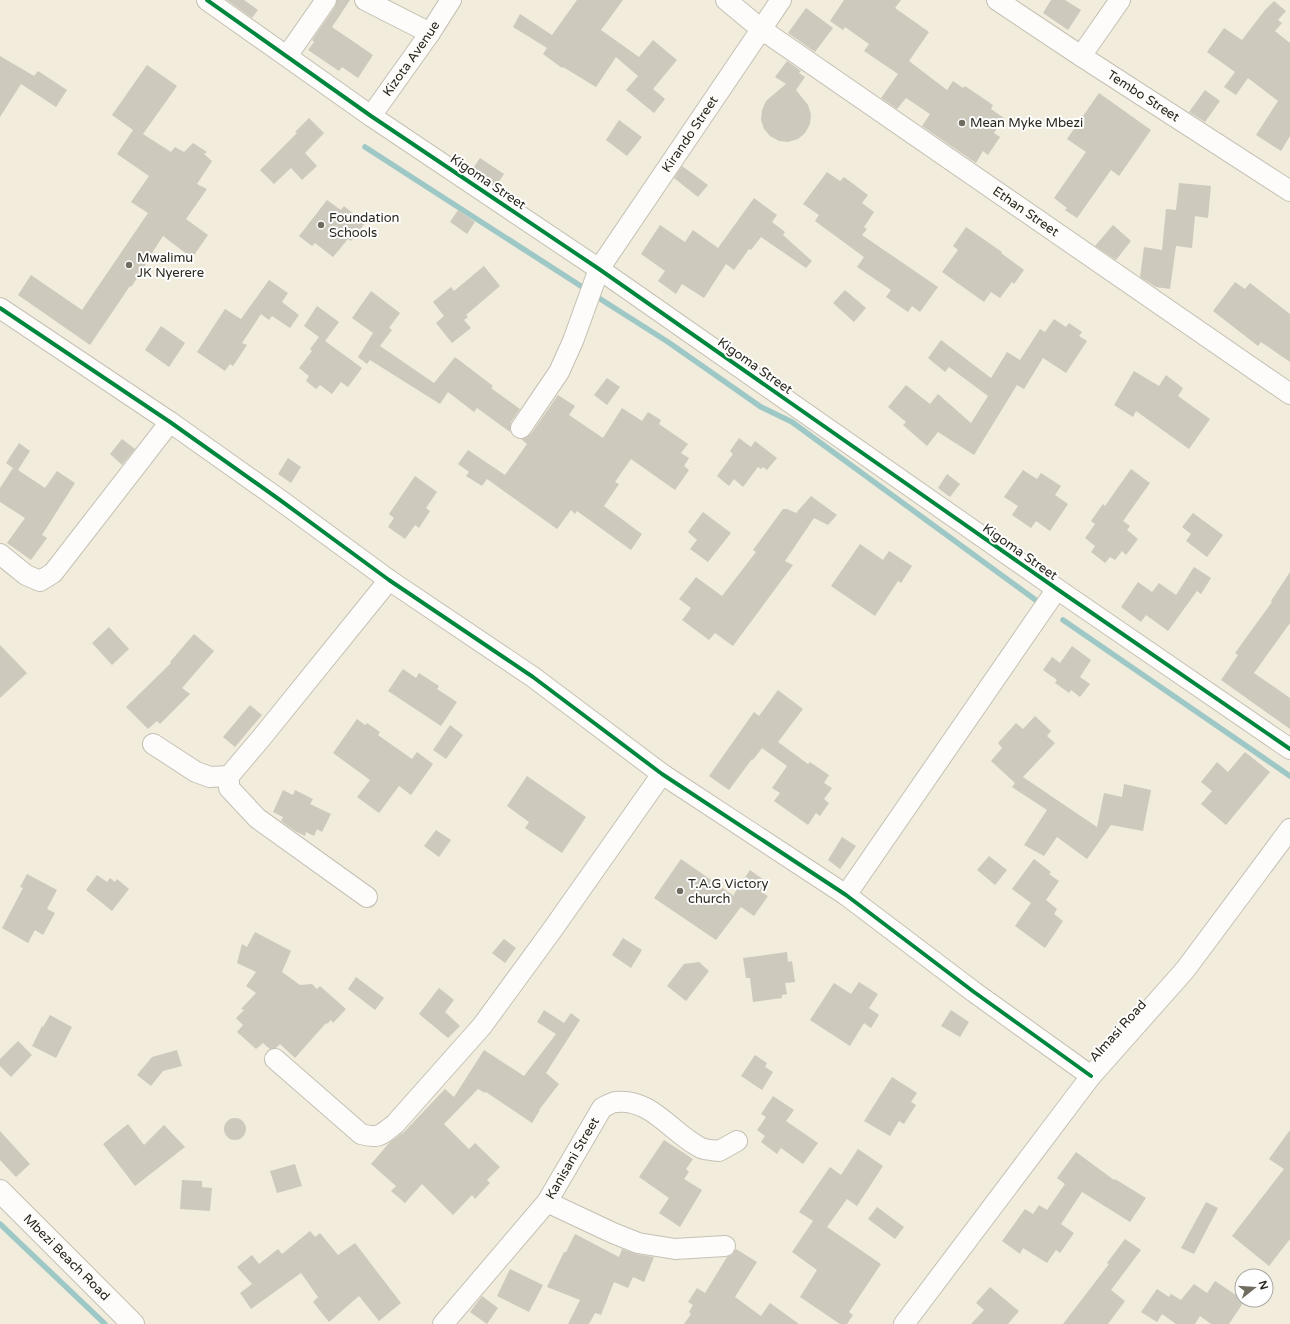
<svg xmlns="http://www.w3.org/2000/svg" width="1290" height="1324" font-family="'Varela Round',sans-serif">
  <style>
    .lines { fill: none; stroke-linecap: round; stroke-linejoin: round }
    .stream { stroke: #9ec8c6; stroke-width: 5.5 }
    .building { fill: #cdc9bd }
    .street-casing { stroke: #c4c1b4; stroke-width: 22 }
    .secondary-casing { stroke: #c4c1b4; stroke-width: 24 }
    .street { stroke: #fdfcfa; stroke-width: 20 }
    .secondary { stroke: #fdfcfa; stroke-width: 22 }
    .cycleway-casing { stroke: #fefefe; stroke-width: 6 }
    .cycleway { stroke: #00873e; stroke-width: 4 }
    .poi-dot { fill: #706c5f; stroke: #fefefe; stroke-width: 1.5 }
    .labels { text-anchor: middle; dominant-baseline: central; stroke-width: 4; stroke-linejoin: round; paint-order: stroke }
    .street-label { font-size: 13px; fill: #2a271c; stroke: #fefefe }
    .poi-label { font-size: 13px; fill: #2a271c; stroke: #fefefe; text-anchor: start }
  </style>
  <rect width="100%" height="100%" fill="#f1ecdc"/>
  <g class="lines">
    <g class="stream">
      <polyline points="365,147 587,290"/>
      <polyline points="594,295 668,342 761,407 792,422 1037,601"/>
      <polyline points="1063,620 1290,776"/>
      <polyline points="0,1224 105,1324"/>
    </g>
  </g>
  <g class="building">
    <polygon points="227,0 244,0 258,10 252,18"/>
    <polygon points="337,0 350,0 332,27 373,55 358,78 342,67 339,71 308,50 314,42 312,40 335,7"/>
    <polygon points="577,0 623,0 601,30 639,57 653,40 677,60 653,89 665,99 654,113 626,90 638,76 616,57 596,87 563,67 562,68 543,54 547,48 513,27 520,14 552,35"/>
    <polygon points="844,0 901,0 895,8 929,32 909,61 947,90 953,81 963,88 965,86 993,105 991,109 1004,118 994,133 1000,137 988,155 983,151 976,163 922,126 930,114 906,98 897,109 881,98 898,74 864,51 869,44 845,27 843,30 830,21"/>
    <polygon points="1051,0 1065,0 1081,10 1068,30 1043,13"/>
    <polygon points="1274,1 1286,11 1278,20 1282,23 1275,31 1290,43 1290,136 1281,151 1256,135 1278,101 1248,78 1236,95 1224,87 1235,72 1207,52 1224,28 1242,40 1265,10"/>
    <polygon points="806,8 833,28 815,52 788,33"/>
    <polygon points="0,56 34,76 38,71 67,90 56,107 21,84 0,117"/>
    <polygon points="787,61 801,71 799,73 805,77 796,90 808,105 811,114 810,124 805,133 798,139 788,142 779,141 770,136 764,129 761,120 762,110 766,101 786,84 775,77"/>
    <polygon points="147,65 177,86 143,134 171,152 175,147 184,152 193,143 207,152 204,154 212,161 197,184 207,189 186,219 208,235 192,258 163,236 145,264 146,265 131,287 130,286 90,345 18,295 31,275 82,310 148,213 131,202 149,176 117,154 133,130 112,115"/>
    <polygon points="1205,90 1220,101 1205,122 1189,112"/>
    <polygon points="1099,93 1151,130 1119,176 1111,170 1077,218 1065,210 1067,208 1054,198 1086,152 1067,139"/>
    <polygon points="309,118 324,133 305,153 317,166 302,180 291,168 274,184 260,170 297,133 295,132"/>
    <polygon points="619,120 642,137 627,156 606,140"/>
    <polygon points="480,158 504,174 496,186 472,170"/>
    <polygon points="682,166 708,185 698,197 674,178"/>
    <polygon points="827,172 840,181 844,177 868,195 862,203 874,212 864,227 867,229 862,235 938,287 920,312 912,306 908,312 886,297 891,290 857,267 864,257 815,221 819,215 803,204"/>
    <polygon points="1179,183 1211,186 1208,218 1195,216 1192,248 1176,246 1170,289 1156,287 1140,277 1144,247 1162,250 1166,209 1176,210"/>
    <polygon points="754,198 777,215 772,222 785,232 783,235 812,261 806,268 761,237 751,250 749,249 734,270 726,264 704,298 682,284 676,294 658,281 665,271 641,254 660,225 685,242 693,230 718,248"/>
    <polygon points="327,200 341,210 344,206 365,223 351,241 348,239 333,257 315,243 312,246 299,236"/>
    <polygon points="458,210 475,222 467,234 450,222"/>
    <polygon points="1113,225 1131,241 1116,260 1095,246"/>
    <polygon points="966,227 1002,252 1001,253 1024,270 1014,284 1012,282 1000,298 991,292 984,302 942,272 958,250 953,246"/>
    <polygon points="484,266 500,286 466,315 468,317 464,320 471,328 452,343 436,323 444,316 433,302 451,287 454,291"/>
    <polygon points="269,280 288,293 282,302 299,315 290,328 272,316 269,320 261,314 242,343 247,345 233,366 230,364 225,371 197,352 225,309 241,319"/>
    <polygon points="1235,282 1245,289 1250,283 1290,314 1290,362 1261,342 1258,346 1213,311"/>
    <polygon points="845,290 866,308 854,322 833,303"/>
    <polygon points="371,291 400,313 389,328 392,330 380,346 434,383 455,357 493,386 491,388 520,409 511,422 510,427 510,432 477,408 474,412 448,392 440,404 370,360 367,364 358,357 373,333 352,318"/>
    <polygon points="317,306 339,322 325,341 362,368 348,387 341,382 332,394 320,385 316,389 306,381 309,376 299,368 312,351 310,349 319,337 304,326"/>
    <polygon points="1054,319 1066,327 1069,323 1082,332 1079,336 1087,341 1066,373 1043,358 1024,389 1017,385 974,455 938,432 927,446 903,425 906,422 888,407 906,385 930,404 938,394 971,423 988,396 949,367 945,372 928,358 941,340 991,378 1007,352 1020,360 1040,329 1045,332"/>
    <polygon points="161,326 185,343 169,367 145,350"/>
    <polygon points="1134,371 1159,386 1166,375 1183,388 1178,396 1210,419 1189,449 1136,411 1133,417 1114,405"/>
    <polygon points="607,378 620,387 607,405 594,395"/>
    <polygon points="558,395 575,406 569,415 603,438 622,408 642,421 648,412 661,420 659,424 688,444 681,453 689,458 684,466 689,470 675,490 631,459 615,482 619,484 604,506 642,534 631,550 577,511 575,514 571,510 557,529 487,479 482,486 466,476 469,472 458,464 468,450 505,475 527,444 521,439 526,438 531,434"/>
    <polygon points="739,438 751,447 755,441 777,458 767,470 763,467 761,469 758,467 743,487 734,479 729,486 717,476 733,454 730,451"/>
    <polygon points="122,439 135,449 122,465 110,454"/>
    <polygon points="19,443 30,451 18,470 45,488 57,471 75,483 42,535 47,538 31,560 7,543 25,518 0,502 0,488 13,468 6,463"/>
    <polygon points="288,458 301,467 291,483 278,474"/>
    <polygon points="1131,469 1150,483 1123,521 1130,526 1127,530 1138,539 1126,555 1122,551 1115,560 1110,557 1105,563 1091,552 1095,546 1085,538 1095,524 1091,521 1103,504 1105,506"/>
    <polygon points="1023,470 1037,479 1041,473 1061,486 1055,495 1068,504 1050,531 1036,521 1031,528 1012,515 1018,506 1004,497"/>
    <polygon points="947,474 960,484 950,497 938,488"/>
    <polygon points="415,476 437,492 426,508 430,511 419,528 415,525 405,539 388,527 394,518 389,514"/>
    <polygon points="811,496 837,515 828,525 814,518 785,561 793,565 733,646 715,633 709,640 682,620 691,608 679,599 696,577 722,596 756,552 753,550 783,509 787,509 796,513"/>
    <polygon points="703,512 731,533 708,562 690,549 697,540 688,532"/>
    <polygon points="1193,513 1223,535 1207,557 1186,541 1191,534 1182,527"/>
    <polygon points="860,544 883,560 889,551 912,566 901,583 898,581 875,616 831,586"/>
    <polygon points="1194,567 1211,578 1201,594 1197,591 1168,631 1146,615 1141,622 1121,607 1138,582 1152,592 1159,583 1176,595"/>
    <polygon points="1290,572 1290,623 1254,673 1290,698 1290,729 1221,680 1238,655 1235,653 1272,602 1271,601"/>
    <polygon points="109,627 129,649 112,665 92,643"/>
    <polygon points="194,634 214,651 182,688 190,694 160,724 157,721 148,729 126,707 171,663 170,662"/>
    <polygon points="0,645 27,673 0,698"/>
    <polygon points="1072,646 1091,660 1080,677 1090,684 1080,697 1071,690 1069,693 1055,683 1057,680 1043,670 1052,657 1060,663"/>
    <polygon points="403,669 416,678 419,673 439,686 437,689 457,702 441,726 388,691"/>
    <polygon points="778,690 803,709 778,742 808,764 810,762 829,775 824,783 832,788 824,799 829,803 820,816 816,813 808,825 774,801 780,793 772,788 787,766 762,748 753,760 752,759 729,790 709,776 754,712 759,716"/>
    <polygon points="250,705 262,715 235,747 223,737"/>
    <polygon points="1035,716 1051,731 1047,736 1055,743 1023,777 1097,827 1104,793 1122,797 1124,784 1151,790 1143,831 1111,825 1087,859 1057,837 1044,856 1024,845 1047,810 1012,787 1015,783 991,761 1002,748 998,743 1016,723 1023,729"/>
    <polygon points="357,719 365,725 367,723 380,732 378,735 412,759 417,752 433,764 411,795 399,786 379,813 357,797 370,780 333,753"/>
    <polygon points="450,725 463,735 446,759 433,750"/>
    <polygon points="1245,752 1270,772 1226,825 1201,804 1212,791 1201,782 1217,762 1228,772"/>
    <polygon points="527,776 586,817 562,853 525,828 529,822 507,806"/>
    <polygon points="283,790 293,795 295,790 313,799 310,804 331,814 322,832 317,829 314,836 306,832 305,836 295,831 281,821 283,817 273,812"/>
    <polygon points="436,830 451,840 439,857 424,846"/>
    <polygon points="842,837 856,846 840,869 828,860"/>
    <polygon points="989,856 1007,870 995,885 977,870"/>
    <polygon points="681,859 734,896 734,894 750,870 767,882 761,892 768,896 754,916 741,907 716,940 654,898"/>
    <polygon points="1034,859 1051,872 1049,874 1059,881 1046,900 1057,909 1054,914 1063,921 1045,948 1015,926 1031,903 1012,889"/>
    <polygon points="27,874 57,890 47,909 55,913 43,935 35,930 28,943 2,928 23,888 20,887"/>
    <polygon points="97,875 107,882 110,878 115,882 117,879 129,889 112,911 86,890"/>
    <polygon points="255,932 291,951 282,972 300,985 312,984 317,989 320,986 346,1009 333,1023 331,1020 327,1024 326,1023 295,1058 280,1044 276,1048 270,1049 263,1043 256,1049 237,1032 243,1025 236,1018 244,1010 241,1009 256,993 246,986 256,972 237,963 242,944 247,947"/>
    <polygon points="623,938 642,950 631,968 612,955"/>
    <polygon points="504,939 516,948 505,963 492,953"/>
    <polygon points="787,952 788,962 792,961 795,982 785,983 787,994 782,995 782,998 753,1002 750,978 746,978 743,958"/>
    <polygon points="699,962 709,971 686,1001 667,986 684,964"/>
    <polygon points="356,977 384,998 375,1010 348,989"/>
    <polygon points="859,982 878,994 869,1008 879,1015 871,1028 864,1023 850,1046 810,1020 834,983 851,994"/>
    <polygon points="439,988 454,1000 445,1012 460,1026 448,1038 419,1014"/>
    <polygon points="544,1010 564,1023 571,1013 580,1020 546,1073 559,1084 539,1110 540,1110 532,1123 486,1092 485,1093 478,1089 444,1124 469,1149 475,1143 500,1167 487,1180 490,1183 475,1199 472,1195 453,1215 422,1184 405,1203 391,1191 396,1186 371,1164 390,1142 404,1132 445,1089 454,1097 484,1050 524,1076 556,1034 537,1022"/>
    <polygon points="951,1010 969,1022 960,1037 941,1026"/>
    <polygon points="50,1015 72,1027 56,1058 32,1046 42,1026 43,1027"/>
    <polygon points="18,1041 32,1055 11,1077 0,1066 0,1059"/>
    <polygon points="177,1050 182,1066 163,1071 151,1086 137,1075 152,1057"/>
    <polygon points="755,1055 767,1063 765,1067 773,1072 762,1090 741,1076"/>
    <polygon points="892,1077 917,1093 911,1102 916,1105 904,1124 899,1121 890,1136 864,1121"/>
    <polygon points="773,1096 794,1110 786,1121 818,1143 803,1164 781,1148 777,1154 761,1142 765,1136 757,1130 766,1117 761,1114"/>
    <circle cx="235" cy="1129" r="11"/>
    <polygon points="128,1124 144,1145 164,1125 185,1147 135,1186 103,1144"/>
    <polygon points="1290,1130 1290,1239 1269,1266 1232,1236 1284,1169 1269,1159"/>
    <polygon points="0,1131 30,1164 16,1177 0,1160"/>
    <polygon points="664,1140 693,1159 686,1169 689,1172 684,1179 702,1190 680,1227 659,1213 669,1198 639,1177"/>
    <polygon points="858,1149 883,1166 857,1206 847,1199 827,1227 881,1264 849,1312 853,1315 847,1324 840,1324 800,1297 817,1270 792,1252 813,1221 799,1212 830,1167 841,1175"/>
    <polygon points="1076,1152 1114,1180 1115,1179 1146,1198 1130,1222 1082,1192 1061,1224 1074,1233 1060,1253 1056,1250 1047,1263 1023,1248 1020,1254 1002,1241 1025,1209 1033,1214 1039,1205 1047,1210 1065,1184 1057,1178"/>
    <polygon points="295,1164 302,1186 277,1193 270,1171"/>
    <polygon points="182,1180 202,1181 202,1187 212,1188 210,1211 180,1209"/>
    <polygon points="1206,1202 1218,1208 1194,1254 1181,1248"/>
    <polygon points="877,1207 904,1227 895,1239 868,1219"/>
    <polygon points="310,1231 315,1237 320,1233 338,1255 355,1243 401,1303 379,1321 359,1296 329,1322 313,1302 318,1297 301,1273 251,1309 240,1293 252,1284 237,1267 252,1255 259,1264 278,1249 282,1254"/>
    <polygon points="575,1234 619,1257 622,1249 636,1254 654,1257 644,1282 633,1277 628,1288 614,1282 601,1315 595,1313 589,1324 568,1324 580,1300 547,1287 564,1252 566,1252"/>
    <polygon points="1125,1239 1141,1250 1111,1290 1125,1301 1108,1324 1063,1324 1109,1264 1107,1263"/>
    <polygon points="736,1249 757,1262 735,1297 761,1316 770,1303 799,1324 684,1324 691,1314 689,1312 693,1305 688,1302 697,1288 705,1293 727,1257 732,1255"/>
    <polygon points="510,1269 543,1285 529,1312 497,1296"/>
    <polygon points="1215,1281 1242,1299 1242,1300 1245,1300 1229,1324 1211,1324 1200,1316 1195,1324 1176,1324 1162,1314 1157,1322 1141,1312 1157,1289 1169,1297 1171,1294 1181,1300 1194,1284 1207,1293"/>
    <polygon points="990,1287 1019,1311 1008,1324 971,1324 984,1310 976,1303"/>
    <polygon points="482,1296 498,1308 487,1324 470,1312"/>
  </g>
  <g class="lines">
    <g class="street-casing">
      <g id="street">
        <polyline points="207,0 371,116 599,269 1057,589 1290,749"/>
        <polyline points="365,0 430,33"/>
        <path id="s1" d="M726 0 761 29 1290 394"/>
        <path id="s2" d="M997 0 1081 56 1290 191"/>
        <polyline points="287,56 326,0"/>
        <polyline points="1081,56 1120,0"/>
        <path id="s3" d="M371 116 430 33 451 0"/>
        <polyline points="0,308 170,422 280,500 389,580 533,677 662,774 846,895 974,992 1091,1076"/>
        <path id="s4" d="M521 428 559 372 573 341 599 269 781 0"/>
        <polyline points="0,554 26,575 40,581 53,573 170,422"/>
        <polyline points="153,744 196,772 210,777 229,776"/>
        <polyline points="846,895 1057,589"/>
        <polyline points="367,897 257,818 229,788 229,776 262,737 389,580"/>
        <path d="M275 1059 361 1134C379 1139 381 1135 395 1124L482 1026 550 933 662 774"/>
        <polyline points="547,1202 613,1233 638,1243 675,1249 725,1246"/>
        <path id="s5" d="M443 1324 547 1202 602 1108C606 1106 612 1102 616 1102 652 1098 672 1134 701 1148 706 1150 713 1150 719 1151L737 1141"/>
        <polyline points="904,1324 1091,1076 1185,970 1290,829"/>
      </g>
    </g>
    <g class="secondary-casing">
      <g id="secondary">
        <path id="s6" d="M0 1191 133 1324"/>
      </g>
    </g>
    <use href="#street" class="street"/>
    <use href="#secondary" class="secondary"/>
    <g class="cycleway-casing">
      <g id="cycleway">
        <polyline points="207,0 371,116 599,269 1057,589 1290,749"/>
        <polyline points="0,308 170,422 280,500 389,580 533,677 662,774 846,895 974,992 1091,1076"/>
      </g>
    </g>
    <use href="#cycleway" class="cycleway"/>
  </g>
  <g class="poi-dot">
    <circle cx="962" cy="123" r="4"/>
    <circle cx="321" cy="225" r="4"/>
    <circle cx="129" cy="265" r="4"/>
    <circle cx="680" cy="891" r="4"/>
  </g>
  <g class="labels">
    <g class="street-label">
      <text stroke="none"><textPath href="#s3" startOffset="70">Kizota Avenue</textPath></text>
      <text stroke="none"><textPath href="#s2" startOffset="175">Tembo Street</textPath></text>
      <text stroke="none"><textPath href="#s4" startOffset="341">Kirando Street</textPath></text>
      <text transform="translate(488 182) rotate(34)">Kigoma Street</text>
      <text stroke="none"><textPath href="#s1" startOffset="367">Ethan Street</textPath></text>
      <text transform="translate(755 366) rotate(35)">Kigoma Street</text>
      <text transform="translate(1020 552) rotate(35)">Kigoma Street</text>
      <text transform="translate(1118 1031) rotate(-48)">Almasi Road</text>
      <text stroke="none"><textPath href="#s5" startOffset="211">Kanisani Street</textPath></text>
      <text stroke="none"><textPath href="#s6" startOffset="94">Mbezi Beach Road</textPath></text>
    </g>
    <g class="poi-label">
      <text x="970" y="123">Mean Myke Mbezi</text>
      <text x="329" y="218">Foundation<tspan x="329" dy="15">Schools</tspan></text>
      <text x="137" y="258">Mwalimu<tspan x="137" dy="15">JK Nyerere</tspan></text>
      <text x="688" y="884">T.A.G Victory<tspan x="688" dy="15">church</tspan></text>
    </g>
  </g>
  <g transform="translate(1254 1288) rotate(73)"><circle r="19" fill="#fefefe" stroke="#a9a8a4"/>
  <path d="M0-3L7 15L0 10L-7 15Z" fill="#706c5f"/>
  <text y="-6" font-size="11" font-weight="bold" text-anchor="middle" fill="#2a271c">N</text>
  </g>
</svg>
